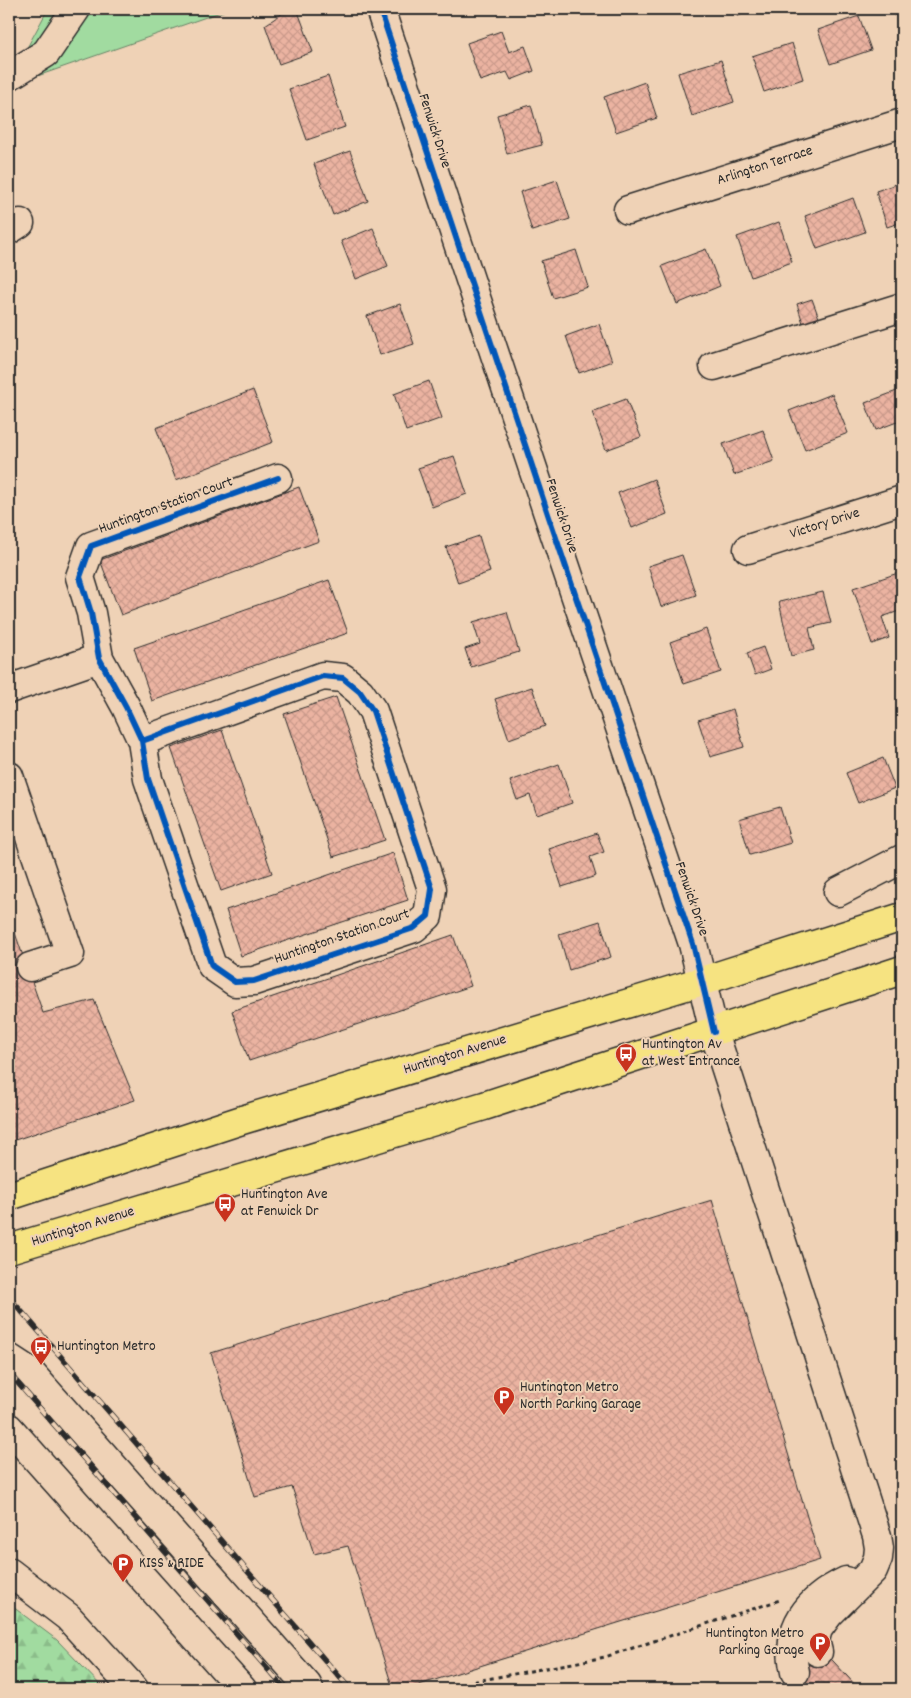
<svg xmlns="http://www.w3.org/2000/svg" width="911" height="1698" font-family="Dekko,sans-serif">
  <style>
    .green { fill: #a1dba0; stroke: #668366 }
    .forest { fill: url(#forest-firs); stroke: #668366 }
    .building { fill: url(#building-cross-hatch); stroke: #2b2b2b }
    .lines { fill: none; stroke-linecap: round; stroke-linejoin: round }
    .minor-casing { stroke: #2b2b2b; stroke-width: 31 }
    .major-casing { stroke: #2b2b2b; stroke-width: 31 }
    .path { stroke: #2b2b2b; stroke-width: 3; stroke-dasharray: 4 4; stroke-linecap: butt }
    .minor { stroke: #efd2b6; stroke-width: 28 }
    .major { stroke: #f6e381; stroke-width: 28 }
    .rail-casing { stroke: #2b2b2b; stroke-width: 5.5 }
    .rail { stroke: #efd2b6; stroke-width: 4; stroke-dasharray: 11; stroke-linecap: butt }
    .cycleway-casing { stroke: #efd2b6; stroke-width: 9 }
    .cycleway { stroke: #0057b8; stroke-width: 6 }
    .labels { text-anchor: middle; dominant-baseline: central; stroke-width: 4; stroke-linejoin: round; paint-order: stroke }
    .street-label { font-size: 15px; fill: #2b2b2b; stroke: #efd2b6 }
    .poi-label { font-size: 15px; fill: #2b2b2b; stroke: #efd2b6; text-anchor: start }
  </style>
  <defs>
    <pattern id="forest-firs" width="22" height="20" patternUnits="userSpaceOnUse" patternTransform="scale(1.25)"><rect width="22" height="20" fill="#a1dba0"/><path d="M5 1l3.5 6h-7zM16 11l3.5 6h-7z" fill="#8bbc8a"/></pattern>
    <pattern id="building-cross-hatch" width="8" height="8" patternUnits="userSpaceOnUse" patternTransform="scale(1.25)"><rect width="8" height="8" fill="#ebb3a1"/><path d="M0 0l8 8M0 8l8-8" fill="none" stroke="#ca9a8b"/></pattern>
  </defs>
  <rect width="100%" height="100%" fill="#efd2b6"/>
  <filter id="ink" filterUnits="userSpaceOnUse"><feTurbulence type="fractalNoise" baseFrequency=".02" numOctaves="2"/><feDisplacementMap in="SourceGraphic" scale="10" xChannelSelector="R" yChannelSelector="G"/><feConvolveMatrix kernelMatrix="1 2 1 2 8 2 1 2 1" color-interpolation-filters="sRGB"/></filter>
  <g filter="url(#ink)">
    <polygon class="green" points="48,9 229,9 9,86 9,81"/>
    <polygon class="forest" points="9,1604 57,1640 104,1689 9,1689"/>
    <g class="building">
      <polygon points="289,9 297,9 313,52 279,64 265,25"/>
      <polygon points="735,9 752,9 753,11 737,16"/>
      <polygon points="893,9 902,9 902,40"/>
      <polygon points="859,16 871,50 830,64 818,30"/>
      <polygon points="501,31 509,52 525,46 534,71 511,80 507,72 480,81 467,43"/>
      <polygon points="792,43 803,79 764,92 752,56"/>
      <polygon points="721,60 734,102 692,116 678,73"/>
      <polygon points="328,76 345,127 307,140 289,89"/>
      <polygon points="645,82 657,118 616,132 604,97"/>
      <polygon points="531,105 542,145 507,154 497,115"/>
      <polygon points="350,151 368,201 333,215 314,164"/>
      <polygon points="557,180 570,219 532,231 520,192"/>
      <polygon points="902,182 902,222 887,227 876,191"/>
      <polygon points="853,198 865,232 817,249 805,216"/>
      <polygon points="779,222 792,262 751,277 737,237"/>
      <polygon points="373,228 388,266 356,279 341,241"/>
      <polygon points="706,249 720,286 677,304 662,266"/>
      <polygon points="576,250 588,287 553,298 541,261"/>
      <polygon points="812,299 819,318 803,323 797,304"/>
      <polygon points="400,304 414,344 380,355 367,316"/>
      <polygon points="599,324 612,361 579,373 566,336"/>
      <polygon points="429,381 442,418 406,431 394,394"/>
      <polygon points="902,389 902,420 876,430 865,403"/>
      <polygon points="253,390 273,442 176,480 156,428"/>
      <polygon points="832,394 848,433 805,450 789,411"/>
      <polygon points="626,399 641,437 606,450 592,412"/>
      <polygon points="763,430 774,461 734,475 723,444"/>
      <polygon points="454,456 467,494 432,507 418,468"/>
      <polygon points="654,479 667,514 632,528 618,493"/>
      <polygon points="299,487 319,541 121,615 100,560"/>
      <polygon points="479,536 490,572 458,583 446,547"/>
      <polygon points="682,555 696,595 661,607 648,566"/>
      <polygon points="898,573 902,586 902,610 882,617 889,638 872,644 853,588"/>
      <polygon points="329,580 348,633 152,701 134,648"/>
      <polygon points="823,592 831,623 809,628 814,650 791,656 779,602"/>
      <polygon points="507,612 519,652 471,667 465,649 480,644 473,622"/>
      <polygon points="706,629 721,672 684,684 670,642"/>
      <polygon points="763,647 771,669 755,675 747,653"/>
      <polygon points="532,687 545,726 509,739 495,699"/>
      <polygon points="336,697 385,840 333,857 284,714"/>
      <polygon points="733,709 744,747 710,757 698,720"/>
      <polygon points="222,730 272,873 221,891 171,748"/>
      <polygon points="883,758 895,788 858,803 846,773"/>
      <polygon points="559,764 572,803 537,815 530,795 517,800 510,781"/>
      <polygon points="780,807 791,843 750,855 739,819"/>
      <polygon points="597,833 604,852 590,857 596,876 562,887 549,849"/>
      <polygon points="393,853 408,900 241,956 226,910"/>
      <polygon points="9,916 43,1013 94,1000 135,1100 9,1142"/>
      <polygon points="600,921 611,957 569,970 559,934"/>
      <polygon points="453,935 471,986 249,1061 232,1011"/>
      <polygon points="712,1200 820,1560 406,1689 393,1689 348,1546 314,1554 292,1487 255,1497 211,1353"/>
      <polygon points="821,1648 859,1689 776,1689 818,1652"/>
    </g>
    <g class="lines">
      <g class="minor-casing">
        <g id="minor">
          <polyline points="380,9 549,517 693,944 714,1032 877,1536 879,1548 878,1558 873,1570 829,1614 818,1629 815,1640 818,1652"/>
          <polyline points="9,76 46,53 76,9"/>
          <polyline points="628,210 902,123"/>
          <polyline points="9,230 20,223"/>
          <polyline points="714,366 902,307"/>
          <polyline points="748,549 902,500"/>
          <polyline points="9,689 99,658"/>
          <polyline points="142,741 323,676 343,678 360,692 373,711 432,889 428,916 414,928 254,981 235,982 212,966 148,779 142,741 126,707 99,658 91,613 80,577 91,546 278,478"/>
          <polyline points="9,776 70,954 30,967"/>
          <polyline points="838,892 902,859"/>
          <polyline points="9,1358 29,1371 307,1685 309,1689"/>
          <polyline points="9,1428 242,1689"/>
          <polyline points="9,1572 68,1617 134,1689"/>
          <path d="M795 1672C784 1628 808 1599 846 1581"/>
        </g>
      </g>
      <g class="major-casing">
        <g id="major">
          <polyline points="9,1196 242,1120 702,981 902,917"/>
          <polyline points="9,1249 484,1106 902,970"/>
        </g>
      </g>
      <polyline class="path" points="443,1689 455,1685 605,1657 780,1600"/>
      <use href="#minor" class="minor"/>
      <use href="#major" class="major"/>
      <g class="rail-casing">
        <g id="rail">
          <polyline points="9,1297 350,1689"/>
          <polyline points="9,1373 285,1689"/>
        </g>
      </g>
      <use href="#rail" class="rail"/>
      <g class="cycleway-casing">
        <g id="cycleway">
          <polyline points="380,9 549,517 693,944 714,1032"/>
          <polyline points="142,741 323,676 343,678 360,692 373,711 432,889 428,916 414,928 254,981 235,982 212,966 148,779 142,741 126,707 99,658 91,613 80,577 91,546 278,478"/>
        </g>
      </g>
      <use href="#cycleway" class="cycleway"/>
    </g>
  </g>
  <defs>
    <g id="bus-pin" transform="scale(1.125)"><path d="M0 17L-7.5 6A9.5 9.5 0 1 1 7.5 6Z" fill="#c8321e" stroke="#efd2b6"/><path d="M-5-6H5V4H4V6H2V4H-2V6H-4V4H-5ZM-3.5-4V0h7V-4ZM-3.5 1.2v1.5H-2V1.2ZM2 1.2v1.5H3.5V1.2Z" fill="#fff"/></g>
    <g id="parking-pin" transform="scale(1.125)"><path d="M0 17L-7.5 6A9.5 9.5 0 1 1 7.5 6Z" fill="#c8321e" stroke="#efd2b6"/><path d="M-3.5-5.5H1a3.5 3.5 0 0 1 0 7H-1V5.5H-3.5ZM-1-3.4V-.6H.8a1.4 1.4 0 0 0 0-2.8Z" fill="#fff"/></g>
  </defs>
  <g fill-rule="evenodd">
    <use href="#bus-pin" x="626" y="1054"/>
    <use href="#bus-pin" x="225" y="1204"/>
    <use href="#bus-pin" x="41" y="1347"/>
    <use href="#parking-pin" x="504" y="1397"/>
    <use href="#parking-pin" x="123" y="1564"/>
    <use href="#parking-pin" x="820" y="1643"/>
  </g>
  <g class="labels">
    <g class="street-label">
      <text transform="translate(434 131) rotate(72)">Fenwick Drive</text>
      <text transform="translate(765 166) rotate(-18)">Arlington Terrace</text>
      <text transform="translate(166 506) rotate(-20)">Huntington Station Court</text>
      <text transform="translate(561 516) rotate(72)">Fenwick Drive</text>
      <text transform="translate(825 524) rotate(-18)">Victory Drive</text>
      <text transform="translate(691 899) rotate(71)">Fenwick Drive</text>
      <text transform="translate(342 937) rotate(-19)">Huntington Station Court</text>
      <text transform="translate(455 1055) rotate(-17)">Huntington Avenue</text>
      <text transform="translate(83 1227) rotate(-17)">Huntington Avenue</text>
    </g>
    <g class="poi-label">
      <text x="642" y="1045">Huntington Av<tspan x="642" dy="17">at West Entrance</tspan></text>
      <text x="241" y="1195">Huntington Ave<tspan x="241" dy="17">at Fenwick Dr</tspan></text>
      <text x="57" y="1347">Huntington Metro</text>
      <text x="520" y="1388">Huntington Metro<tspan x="520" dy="17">North Parking Garage</tspan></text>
      <text x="139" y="1564">KISS &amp; RIDE</text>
      <text x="804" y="1634" text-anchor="end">Huntington Metro<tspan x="804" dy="17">Parking Garage</tspan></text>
    </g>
  </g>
  <rect width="911" height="1698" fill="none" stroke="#efd2b6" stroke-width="30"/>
  <rect x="15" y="15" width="881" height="1668" fill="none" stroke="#2b2b2b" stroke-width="2" filter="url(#ink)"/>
</svg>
